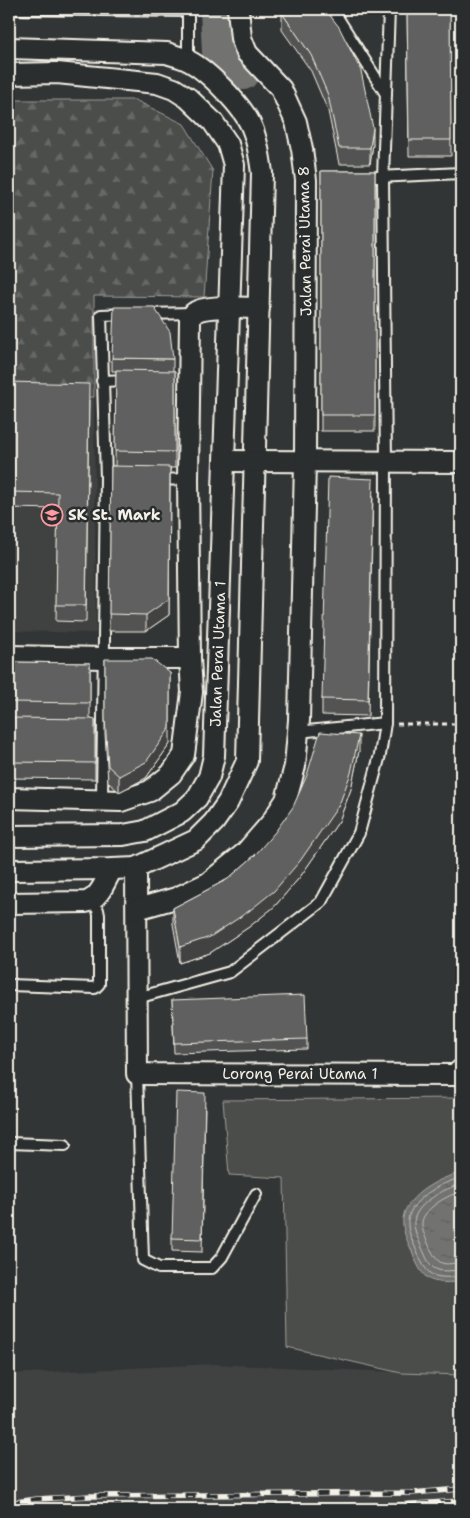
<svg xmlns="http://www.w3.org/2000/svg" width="470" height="1518" font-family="'Shantell Sans',sans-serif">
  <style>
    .built { fill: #404242 }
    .forest { fill: url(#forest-firs); stroke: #a09f9a }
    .park { fill: #4b4d4c; stroke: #a09f9a }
    .water { fill: url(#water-ripples); stroke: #a6a5a0 }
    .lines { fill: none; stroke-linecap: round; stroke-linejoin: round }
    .shore { stroke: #c0bfb8; stroke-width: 1 }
    .river { stroke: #727370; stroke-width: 32 }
    .lane-casing { stroke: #f4f1e8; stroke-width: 14 }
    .street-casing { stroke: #f4f1e8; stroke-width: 24 }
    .path { stroke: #f4f1e8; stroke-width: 3; stroke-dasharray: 5 4; stroke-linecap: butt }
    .lane { stroke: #2a2d2e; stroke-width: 10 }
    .street { stroke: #2a2d2e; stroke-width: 20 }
    .rail-casing { stroke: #f4f1e8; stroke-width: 5.5 }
    .rail { stroke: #2a2d2e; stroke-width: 4; stroke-dasharray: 11; stroke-linecap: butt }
    .wall { fill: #525352; stroke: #f4f1e8 }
    .shaded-wall { fill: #424342; stroke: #f4f1e8 }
    .building { fill: #5f605f; stroke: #f4f1e8 }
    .labels { text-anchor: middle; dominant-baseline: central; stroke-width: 5; stroke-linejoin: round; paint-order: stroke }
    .street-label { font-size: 15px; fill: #f4f1e8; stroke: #2a2d2e }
    .poi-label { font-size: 15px; font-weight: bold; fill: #f4f1e8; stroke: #2a2d2e; text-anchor: start }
  </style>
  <defs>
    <pattern id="forest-firs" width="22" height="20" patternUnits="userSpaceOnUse" patternTransform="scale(1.25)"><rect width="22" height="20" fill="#4b4d4c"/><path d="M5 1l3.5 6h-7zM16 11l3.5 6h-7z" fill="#666766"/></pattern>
    <pattern id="water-ripples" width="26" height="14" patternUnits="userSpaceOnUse" patternTransform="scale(1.25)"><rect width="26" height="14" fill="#727370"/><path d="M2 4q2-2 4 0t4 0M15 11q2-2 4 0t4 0" fill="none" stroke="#5e5e5b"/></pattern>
  </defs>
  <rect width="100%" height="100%" fill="#323535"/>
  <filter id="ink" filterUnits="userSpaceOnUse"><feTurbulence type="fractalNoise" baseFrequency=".02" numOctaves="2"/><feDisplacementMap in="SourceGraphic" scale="10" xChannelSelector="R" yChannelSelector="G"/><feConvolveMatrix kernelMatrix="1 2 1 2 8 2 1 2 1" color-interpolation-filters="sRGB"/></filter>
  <g filter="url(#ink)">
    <g class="built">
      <polygon points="94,397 96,633 9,631 9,400"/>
      <polygon points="214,1364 461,1375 461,1509 9,1509 9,1374"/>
    </g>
    <polygon class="forest" points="9,100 135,100 184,124 213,171 204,297 94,296 94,397 9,400"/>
    <polygon class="park" points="461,1098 461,1375 401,1373 287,1347 284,1178 229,1175 223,1100"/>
    <path class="water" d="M461 1173V1281C452 1283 436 1284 427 1278 420 1272 415 1260 412 1251 408 1243 404 1234 403 1226 399 1198 439 1177 461 1173Z"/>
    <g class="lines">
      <g class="shore">
        <path d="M461 1178C442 1182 405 1201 408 1226 409 1233 412 1241 415 1247 419 1256 423 1268 431 1274 439 1279 452 1277 461 1276"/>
        <path d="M461 1184C445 1188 412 1205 414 1225 415 1233 419 1241 422 1248 425 1254 428 1264 434 1268 441 1273 453 1270 461 1270"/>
        <path d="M461 1192C449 1194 424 1208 422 1222 421 1230 427 1240 430 1248 433 1253 436 1261 442 1263 447 1265 455 1263 461 1262"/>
      </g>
      <polyline class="river" points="216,9 218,52 243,74"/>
      <g class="lane-casing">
        <g id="lane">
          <polyline points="9,9 188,11"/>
          <polyline points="332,9 386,94"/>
          <polyline points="188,60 188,9"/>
          <polyline points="377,177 461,173"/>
          <polyline points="144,314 194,313"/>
          <polyline points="102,381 128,380"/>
          <polyline points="157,479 188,480"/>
          <polyline points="298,732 385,723"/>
          <polyline points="102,800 106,478 101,315 127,314"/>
          <polyline points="9,985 95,988 99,984 99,915 98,910 92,900"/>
          <polyline points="137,998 230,972 321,902 359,833 380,755 385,723 386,461 383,177 389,9"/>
          <polyline points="137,1074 143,1260 159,1268 212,1268 222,1257 256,1194"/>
          <polyline points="9,1143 65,1145"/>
        </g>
      </g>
      <g class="street-casing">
        <g id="street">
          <path d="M9 48 167 53C174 56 182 57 189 61 208 71 244 107 252 128 258 142 260 158 262 173L247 761 228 802 214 822 196 840 136 868 112 869 9 870"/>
          <polyline points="9,74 57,73 157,83 174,89 188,98 213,122 228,144 234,165 214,756 209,777 197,798 182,812 145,831 123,835 9,836"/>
          <polyline points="225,461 461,462"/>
          <polyline points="9,656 104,658 190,658"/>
          <path d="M9 798 121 801 150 791 171 774 184 755 192 692 190 658 188 480 190 320C191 318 192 315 194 313 205 304 244 308 259 308"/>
          <polyline points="136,868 137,1074 455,1075 461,1070"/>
          <path d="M9 903 86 902C100 898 105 881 112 869"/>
          <polyline points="137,909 176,898 208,883 245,853 271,823 286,800 295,766 299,720 305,462 306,180 302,149 296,122 281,89 247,53 241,38 238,9"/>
        </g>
      </g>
      <polyline class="path" points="397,724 461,724"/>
      <use href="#lane" class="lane"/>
      <use href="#street" class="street"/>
      <g class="rail-casing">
        <g id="rail">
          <polyline points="9,1503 37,1499 90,1496 411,1493 461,1489"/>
          <polyline points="110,1509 399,1505 461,1501"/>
        </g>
      </g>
      <use href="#rail" class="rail"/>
    </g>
    <g class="wall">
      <polygon points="407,9 450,9 451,156 409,156"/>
      <polygon points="282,13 373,144 370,164 339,164 328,111 311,71 282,30"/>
      <rect x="321" y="171" width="54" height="260"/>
      <polygon points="112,358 173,359 173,371 175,371 175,468 170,468 169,615 146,631 109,631 111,466 115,466 116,371 112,371"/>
      <polygon points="9,382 89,400 86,622 56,621 58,509 9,508"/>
      <polygon points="373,495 368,716 322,715 322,699"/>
      <polygon points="105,659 170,744 146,778 119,792 108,782 105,734"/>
      <polygon points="9,662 90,663 90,718 95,719 95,779 9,778"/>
      <polygon points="359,751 351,789 339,821 300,877 274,907 249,927 210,953 180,963 173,924 173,908 228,879 255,855"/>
      <polygon points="172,1000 307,1039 307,1049 174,1053"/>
      <polygon points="205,1106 202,1252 172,1251 172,1238"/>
    </g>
    <g class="shaded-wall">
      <polygon points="373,128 373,144 370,164 370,148"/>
      <polygon points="170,467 169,615 146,631 146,615"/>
      <polygon points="170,673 170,744 146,778 119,792 119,776"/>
      <polygon points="359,735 359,751 351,789 339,821 300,877 274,907 249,927 210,953 180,963 180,947"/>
    </g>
    <g class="building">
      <polygon points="285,9 325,9 339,27 361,71 373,128 370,148 339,148 328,95 311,55 282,13"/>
      <polygon points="407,9 450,9 451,140 409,140"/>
      <rect x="321" y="171" width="54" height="244"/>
      <polygon points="114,307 154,307 170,332 173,359 112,358"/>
      <polygon points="116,370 175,371 175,452 115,451"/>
      <polygon points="9,382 89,384 86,605 56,605 58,493 9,492"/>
      <polygon points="111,466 170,467 169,599 146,615 109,614"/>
      <polygon points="328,477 373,479 368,700 322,699"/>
      <polygon points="105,659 152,659 170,673 170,728 146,762 119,776 108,766 105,718"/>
      <polygon points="9,662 90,663 90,703 9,702"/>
      <polygon points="9,718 95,719 95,763 9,762"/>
      <polygon points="320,732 359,735 351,773 339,805 300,861 274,891 249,911 210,937 180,947 173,908 228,879 255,855 275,832 293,807 307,775"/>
      <polygon points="305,995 307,1039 174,1043 172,1000"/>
      <polygon points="176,1092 205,1093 202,1239 172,1238"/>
    </g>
  </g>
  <defs>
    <g id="school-ring" transform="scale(1.125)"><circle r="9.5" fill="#2a2d2e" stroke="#ff9aa2" stroke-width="1.5"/><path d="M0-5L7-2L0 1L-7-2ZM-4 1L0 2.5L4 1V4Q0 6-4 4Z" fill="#ff9aa2"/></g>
  </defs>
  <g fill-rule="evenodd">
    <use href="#school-ring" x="52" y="515"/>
  </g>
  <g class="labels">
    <g class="street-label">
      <text transform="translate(305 241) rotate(-91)">Jalan Perai Utama 8</text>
      <text transform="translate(218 654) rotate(-88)">Jalan Perai Utama 1</text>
      <text x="300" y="1074">Lorong Perai Utama 1</text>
    </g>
    <g class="poi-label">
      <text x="68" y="515">SK St. Mark</text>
    </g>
  </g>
  <rect width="470" height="1518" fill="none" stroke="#2a2d2e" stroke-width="30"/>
  <rect x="15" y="15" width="440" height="1488" fill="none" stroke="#f4f1e8" stroke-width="2" filter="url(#ink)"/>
</svg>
